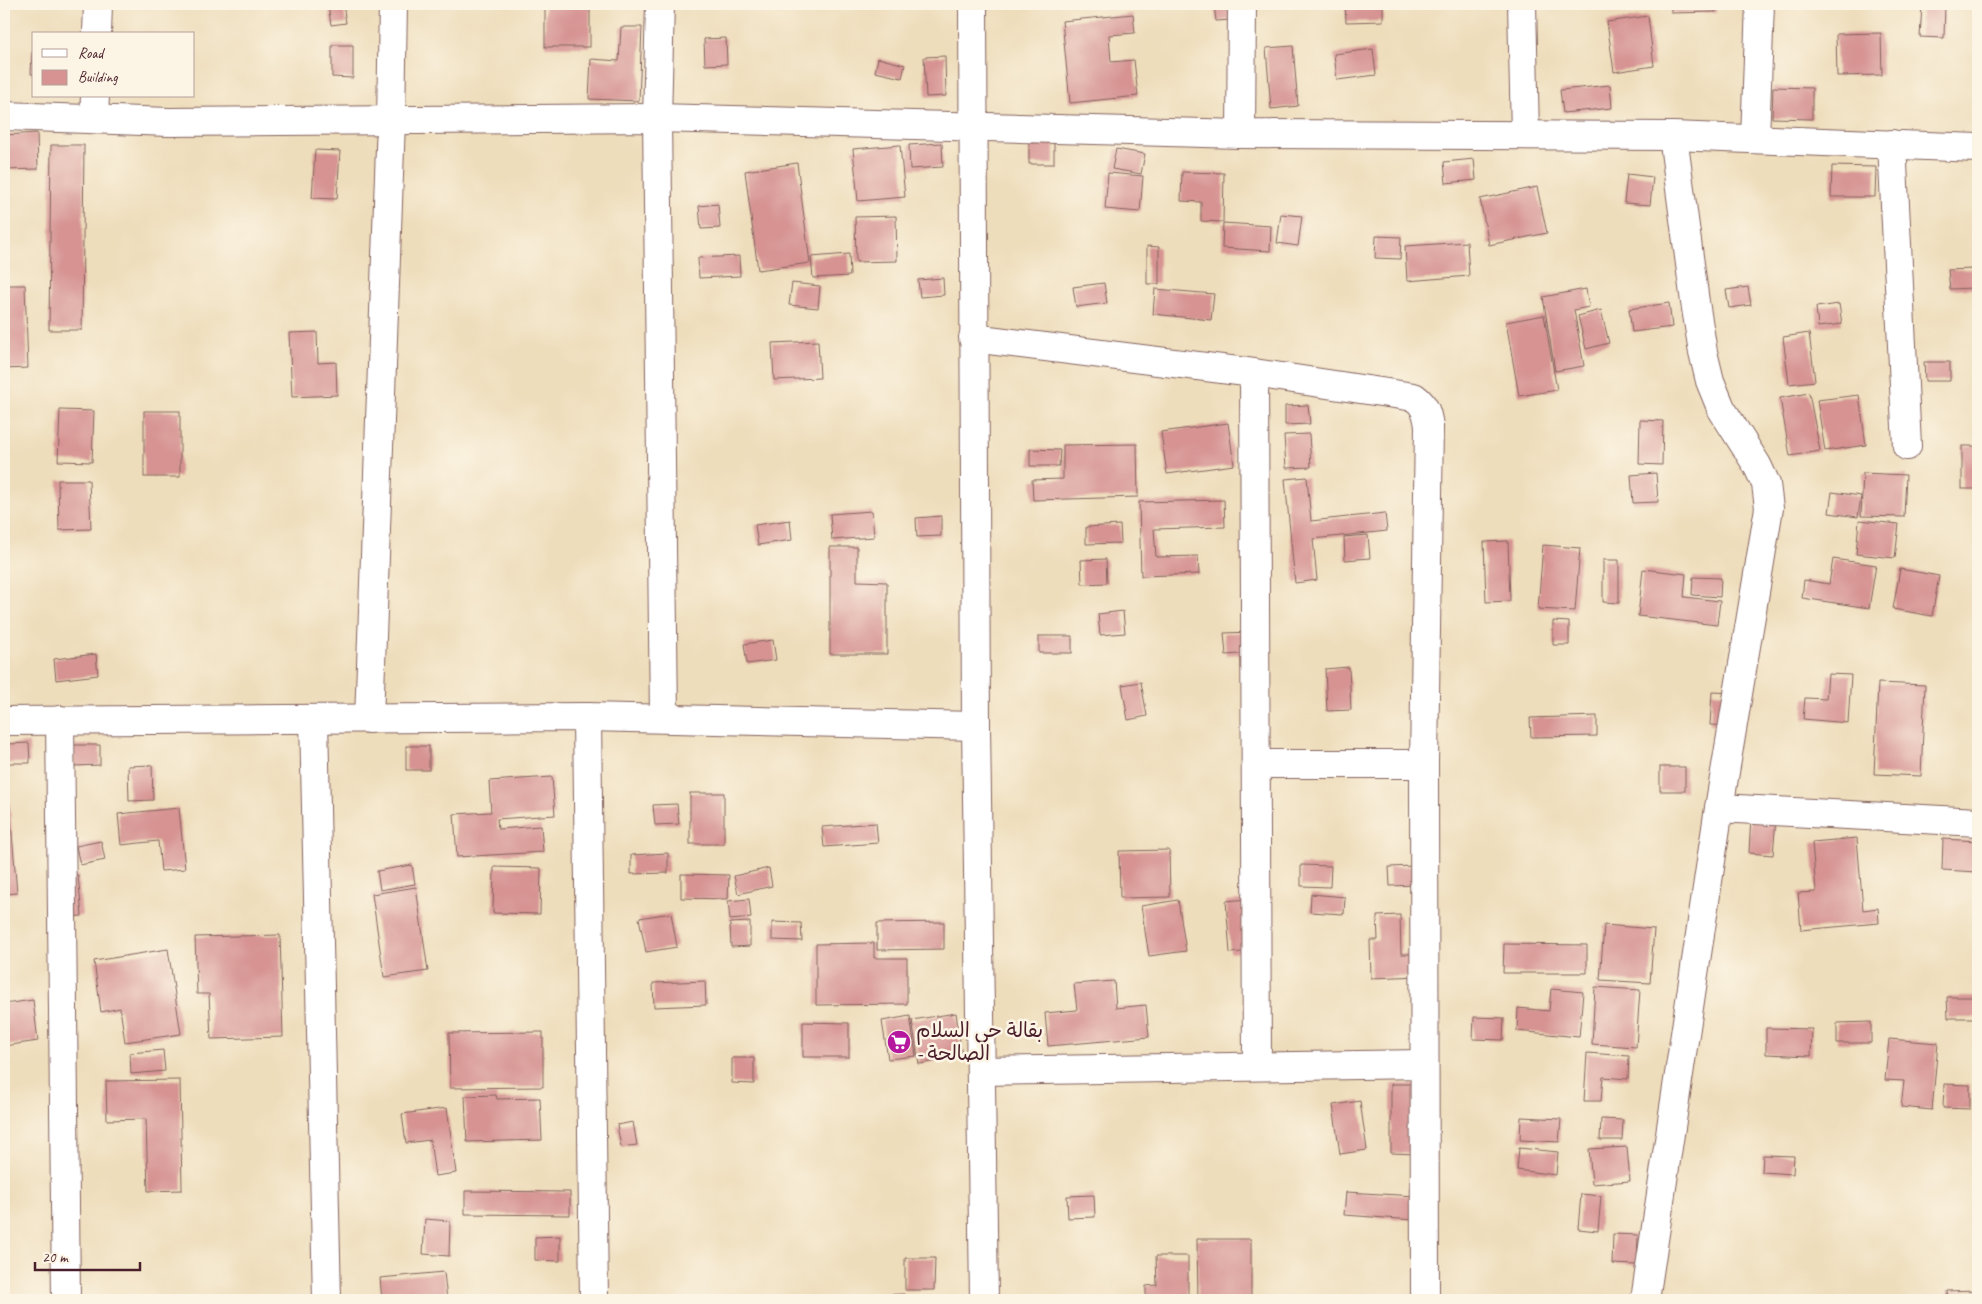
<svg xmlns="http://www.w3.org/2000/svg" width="1982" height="1304" font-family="Caveat,'Playpen Sans Arabic',sans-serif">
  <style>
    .building { fill: #d69392 }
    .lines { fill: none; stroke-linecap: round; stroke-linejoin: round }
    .minor-casing { stroke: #83625d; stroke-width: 30 }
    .minor { stroke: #fff; stroke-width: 28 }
    .labels { text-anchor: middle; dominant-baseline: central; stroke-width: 5; stroke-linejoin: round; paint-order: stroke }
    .poi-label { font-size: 20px; fill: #4a1f2b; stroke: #fcf5e5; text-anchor: start }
  </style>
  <rect width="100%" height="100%" fill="#fcf5e5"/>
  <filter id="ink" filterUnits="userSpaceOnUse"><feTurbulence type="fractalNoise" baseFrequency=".02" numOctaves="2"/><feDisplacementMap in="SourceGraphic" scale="10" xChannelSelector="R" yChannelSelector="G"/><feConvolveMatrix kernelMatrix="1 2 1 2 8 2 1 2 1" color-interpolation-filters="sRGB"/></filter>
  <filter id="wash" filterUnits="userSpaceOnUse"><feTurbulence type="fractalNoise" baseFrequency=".0096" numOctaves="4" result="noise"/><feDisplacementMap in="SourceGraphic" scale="20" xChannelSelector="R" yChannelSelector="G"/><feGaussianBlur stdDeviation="1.12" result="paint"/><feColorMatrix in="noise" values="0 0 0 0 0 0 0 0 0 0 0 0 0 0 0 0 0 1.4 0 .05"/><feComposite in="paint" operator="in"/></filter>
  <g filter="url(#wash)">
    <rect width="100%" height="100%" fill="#edb"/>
    <g id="blocks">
      <g class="building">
        <polygon points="328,4 343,4 346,23 331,25"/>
        <rect x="545" y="4" width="45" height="43"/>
        <polygon points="796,4 817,4 818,6 796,8"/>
        <polygon points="1214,4 1231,4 1232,20 1216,21"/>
        <polygon points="1345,4 1383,4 1383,21 1346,22"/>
        <polygon points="1671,4 1716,4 1716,12 1671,13"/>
        <polygon points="1922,5 1945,5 1944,38 1920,37"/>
        <polygon points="1133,14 1135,33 1109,35 1111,62 1134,60 1138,96 1070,103 1062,21"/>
        <polygon points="1648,16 1654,66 1614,72 1607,22"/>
        <polygon points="621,27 642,27 639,101 589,99 591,59 619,61"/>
        <polygon points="1881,33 1882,75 1837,76 1836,34"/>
        <polygon points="726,38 727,64 705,65 704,39"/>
        <polygon points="332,45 353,45 353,78 332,77"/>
        <polygon points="1293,46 1298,106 1271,109 1266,48"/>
        <polygon points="1373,49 1376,75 1337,80 1334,54"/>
        <polygon points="32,52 34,52 34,74 31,74"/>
        <polygon points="945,56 946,96 926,97 924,57"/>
        <polygon points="878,58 905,65 902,78 875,72"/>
        <polygon points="1610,85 1612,108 1563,113 1560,90"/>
        <polygon points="1773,87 1812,88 1812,119 1772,118"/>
        <polygon points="37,133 38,169 4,170 4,135"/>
        <polygon points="1054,142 1054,164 1029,164 1029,143"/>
        <polygon points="942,143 943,167 910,169 909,145"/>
        <polygon points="51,145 84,145 82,330 49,330"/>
        <polygon points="900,145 905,197 858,201 853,149"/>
        <polygon points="1116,149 1145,154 1141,174 1112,169"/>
        <polygon points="315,150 340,151 337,199 312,198"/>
        <polygon points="1474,159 1476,180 1446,183 1444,162"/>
        <polygon points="797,163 810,263 758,270 745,171"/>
        <polygon points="1832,166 1876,167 1875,197 1831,197"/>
        <polygon points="1182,172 1224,173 1223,222 1201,221 1201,202 1181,201"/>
        <polygon points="1108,173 1143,176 1140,212 1105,209"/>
        <polygon points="1627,174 1653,177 1650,205 1624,203"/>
        <polygon points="1537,187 1547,233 1489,245 1480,199"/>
        <polygon points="718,204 720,228 701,229 699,206"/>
        <polygon points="1281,214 1302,216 1298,246 1277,243"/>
        <polygon points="896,216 897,261 856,262 855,217"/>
        <polygon points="1223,223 1271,226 1270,251 1222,248"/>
        <polygon points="1376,236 1401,237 1400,259 1375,258"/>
        <polygon points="1467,242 1469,276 1407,281 1405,246"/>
        <polygon points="1147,246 1159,247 1159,284 1147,284"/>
        <polygon points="849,254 850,276 813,278 811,257"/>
        <polygon points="739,256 740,276 699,278 698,258"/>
        <polygon points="1972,269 1974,288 1950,289 1948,270"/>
        <polygon points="943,278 944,295 920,297 918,280"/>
        <polygon points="792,283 820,286 818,308 789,305"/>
        <polygon points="1104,283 1107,303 1076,307 1073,287"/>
        <polygon points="4,285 25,285 28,368 4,369"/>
        <polygon points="1748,287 1751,305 1729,308 1726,290"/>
        <polygon points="1155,289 1214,294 1211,320 1153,314"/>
        <polygon points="1586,289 1589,307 1574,310 1584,366 1555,371 1543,297"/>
        <polygon points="1669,303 1672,327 1632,332 1629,309"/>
        <polygon points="1839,304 1842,324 1818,327 1816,307"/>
        <polygon points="1601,310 1609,343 1586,349 1578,316"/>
        <polygon points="1544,315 1557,390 1519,396 1506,322"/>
        <polygon points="317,332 318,363 336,362 337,395 292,397 289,333"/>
        <polygon points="1809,333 1815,381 1789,384 1783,337"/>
        <polygon points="818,341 820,378 774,380 772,343"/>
        <polygon points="1924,362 1950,362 1950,381 1925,381"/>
        <polygon points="1809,393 1820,451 1790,456 1780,398"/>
        <polygon points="1859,395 1866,445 1825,451 1817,400"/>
        <polygon points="1308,405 1310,424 1285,425 1285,406"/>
        <polygon points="60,410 94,411 92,462 58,461"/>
        <rect x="144" y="411" width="36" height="66"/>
        <polygon points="1640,420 1663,421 1662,465 1639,464"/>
        <polygon points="1228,423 1234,465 1167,474 1161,432"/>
        <polygon points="1309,434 1311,467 1286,468 1284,435"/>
        <polygon points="1137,444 1138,497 1033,500 1032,480 1063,479 1063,445"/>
        <rect x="1962" y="446" width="16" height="43"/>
        <polygon points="1030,449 1060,450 1059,466 1030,466"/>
        <polygon points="1656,473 1658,502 1633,503 1631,475"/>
        <polygon points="1863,473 1906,475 1904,517 1861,516"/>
        <polygon points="1307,477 1311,521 1385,513 1387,531 1313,539 1317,580 1295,583 1285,479"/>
        <polygon points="58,480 89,480 91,529 59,530"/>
        <polygon points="1832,492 1861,496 1858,517 1829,513"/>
        <polygon points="1224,500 1225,527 1154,529 1156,557 1198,556 1199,574 1141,576 1139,502"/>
        <polygon points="872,511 874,537 832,540 830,514"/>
        <polygon points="941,516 941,536 917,537 916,518"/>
        <polygon points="790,520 792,540 758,545 755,525"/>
        <polygon points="1859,520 1899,524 1895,558 1856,554"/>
        <polygon points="1120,525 1121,543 1086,544 1086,527"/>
        <polygon points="1368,535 1370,558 1345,560 1344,537"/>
        <polygon points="1508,541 1510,601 1486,602 1484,542"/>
        <polygon points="1543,545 1580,548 1575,611 1538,609"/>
        <polygon points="830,547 857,547 857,581 887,582 887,654 830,654"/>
        <polygon points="1106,559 1107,583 1082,584 1081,560"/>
        <polygon points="1833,559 1876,565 1869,608 1802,598 1804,580 1829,584"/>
        <polygon points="1603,560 1619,560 1619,603 1603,602"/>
        <polygon points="1643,569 1686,574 1684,597 1720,601 1717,625 1638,616"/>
        <polygon points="1900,569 1939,576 1932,616 1893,609"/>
        <polygon points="1693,577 1721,578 1720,597 1692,595"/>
        <polygon points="1123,611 1125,633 1100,635 1098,614"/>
        <polygon points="1553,621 1569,622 1569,645 1553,645"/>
        <polygon points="1251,632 1253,653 1226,655 1224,633"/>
        <rect x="1039" y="636" width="33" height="17"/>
        <polygon points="773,640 776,660 747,664 744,644"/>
        <polygon points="96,654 98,675 56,680 54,659"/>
        <polygon points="1349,667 1351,710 1327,711 1325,669"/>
        <polygon points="1828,674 1851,675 1848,723 1803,719 1805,698 1826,699"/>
        <polygon points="1141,682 1147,716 1128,720 1122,685"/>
        <polygon points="1878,683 1925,685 1921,776 1874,774"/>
        <polygon points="1712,692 1736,693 1735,726 1710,725"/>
        <polygon points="1597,716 1597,736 1531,737 1530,718"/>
        <polygon points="29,743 30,763 8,763 7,744"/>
        <polygon points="74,745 100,745 100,765 74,766"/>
        <rect x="406" y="746" width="23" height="24"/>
        <polygon points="152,765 153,800 129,801 128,766"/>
        <rect x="1660" y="767" width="25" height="24"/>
        <polygon points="552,777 555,815 497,819 498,829 541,826 543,852 457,857 454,814 491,812 489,781"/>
        <rect x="690" y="793" width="34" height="51"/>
        <polygon points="4,798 9,798 17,893 4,894"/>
        <polygon points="677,804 679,824 655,825 653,805"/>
        <polygon points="179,808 185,869 161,871 158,841 121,845 118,814"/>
        <polygon points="1751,817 1776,818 1773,855 1749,853"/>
        <polygon points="876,823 878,843 824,847 822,827"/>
        <polygon points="1857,838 1863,910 1878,908 1879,923 1801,930 1798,893 1816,892 1812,842"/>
        <polygon points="1943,839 1978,841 1978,872 1942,870"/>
        <polygon points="101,841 105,860 80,865 76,846"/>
        <polygon points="1169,850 1170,897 1120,898 1119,851"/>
        <polygon points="668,853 668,873 631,874 631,855"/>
        <polygon points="412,865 415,884 380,890 377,871"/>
        <polygon points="1301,865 1331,866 1330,887 1301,886"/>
        <polygon points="1414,866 1415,885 1390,886 1389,867"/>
        <polygon points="494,867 541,868 540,914 493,913"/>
        <polygon points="769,868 772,886 738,894 734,876"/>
        <polygon points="681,874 729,875 728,899 681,898"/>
        <polygon points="78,875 82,916 67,917 64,876"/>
        <polygon points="416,887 428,971 384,977 372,894"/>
        <polygon points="1311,894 1345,897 1344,914 1310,912"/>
        <polygon points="749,899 751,918 730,920 728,901"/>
        <polygon points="1248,899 1254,951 1230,953 1226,901"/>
        <polygon points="1178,900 1186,951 1149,956 1141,906"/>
        <polygon points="671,913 677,947 646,952 639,918"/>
        <polygon points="1400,915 1401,954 1420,954 1421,976 1371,978 1370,940 1378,940 1377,916"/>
        <polygon points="750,922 750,946 731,947 730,923"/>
        <polygon points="772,922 801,923 802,941 772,940"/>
        <polygon points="944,922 944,949 877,950 877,923"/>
        <polygon points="1604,925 1654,929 1650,983 1600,980"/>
        <polygon points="280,935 283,1037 211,1039 209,994 197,994 195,937"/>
        <polygon points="874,943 874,958 907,958 907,1004 816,1005 816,944"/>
        <polygon points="1504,944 1587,945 1587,973 1503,973"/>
        <polygon points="168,949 181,1034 125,1042 120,1008 101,1012 94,961"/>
        <polygon points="705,981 706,1005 654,1007 653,983"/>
        <polygon points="1114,981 1116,1008 1146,1005 1149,1037 1048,1046 1045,1013 1077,1010 1074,984"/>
        <polygon points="1595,987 1640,990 1636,1047 1592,1044"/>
        <polygon points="1551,989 1583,992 1579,1037 1517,1031 1518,1008 1549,1011"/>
        <polygon points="1947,997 1978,997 1978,1018 1948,1018"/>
        <polygon points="33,1000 38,1041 4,1046 4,1004"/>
        <polygon points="956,1013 962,1057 919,1064 912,1020"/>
        <polygon points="910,1016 916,1056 888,1059 882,1021"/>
        <polygon points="1474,1017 1504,1018 1503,1040 1473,1039"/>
        <polygon points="803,1022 849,1023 849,1057 803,1057"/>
        <polygon points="1871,1022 1871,1043 1837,1043 1837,1023"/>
        <polygon points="1766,1028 1812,1029 1811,1056 1766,1054"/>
        <polygon points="543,1032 543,1087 450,1088 449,1033"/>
        <polygon points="1889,1039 1938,1043 1932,1110 1901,1107 1904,1081 1885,1080"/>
        <polygon points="163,1050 165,1071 131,1074 130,1053"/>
        <polygon points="1587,1053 1629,1056 1628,1079 1603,1077 1601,1101 1584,1101"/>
        <polygon points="732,1058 754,1058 754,1084 732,1083"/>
        <polygon points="180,1080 182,1190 148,1191 146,1119 107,1120 106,1081"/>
        <polygon points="1391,1084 1417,1084 1416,1154 1391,1153"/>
        <polygon points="1944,1084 1970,1085 1970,1109 1943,1108"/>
        <polygon points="496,1095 497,1099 540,1098 542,1140 467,1142 465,1096"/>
        <polygon points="1360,1101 1367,1150 1340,1154 1333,1105"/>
        <polygon points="447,1108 456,1173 435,1176 430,1140 406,1143 402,1114"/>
        <polygon points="1521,1117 1561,1119 1559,1142 1520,1140"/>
        <polygon points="1601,1119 1623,1120 1622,1140 1600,1140"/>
        <polygon points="633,1122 637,1145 621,1147 617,1125"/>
        <polygon points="1627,1147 1630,1181 1592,1184 1589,1149"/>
        <polygon points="1519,1148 1558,1152 1556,1175 1517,1170"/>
        <polygon points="1763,1155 1794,1156 1793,1174 1762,1172"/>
        <polygon points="465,1191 570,1192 570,1215 465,1214"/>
        <polygon points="1346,1192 1416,1196 1414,1220 1344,1215"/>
        <polygon points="1581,1194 1601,1196 1598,1231 1578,1229"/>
        <polygon points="1094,1195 1095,1217 1068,1218 1067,1196"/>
        <polygon points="425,1219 450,1221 449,1256 423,1254"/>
        <polygon points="1613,1234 1638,1235 1637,1265 1612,1264"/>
        <polygon points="560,1236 560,1261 535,1260 535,1237"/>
        <polygon points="1197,1239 1251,1239 1251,1300 1198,1300"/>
        <polygon points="1156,1256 1188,1256 1188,1300 1146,1300 1146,1286 1157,1285"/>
        <polygon points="905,1258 935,1258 934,1290 905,1290"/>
        <polygon points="444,1272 447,1300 382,1300 380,1278"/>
        <polygon points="1978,1290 1978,1300 1948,1300 1947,1291"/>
        <polygon points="904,1294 904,1300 879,1300 879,1295"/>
      </g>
    </g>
  </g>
  <g filter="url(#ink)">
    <use href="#blocks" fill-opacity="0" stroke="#83625d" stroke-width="1"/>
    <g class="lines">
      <g class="minor-casing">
        <g id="minor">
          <polyline points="660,4 657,118 664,718"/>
          <polyline points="973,4 976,726 984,1300"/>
          <polyline points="1522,4 1525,134"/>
          <polyline points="97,34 98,4"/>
          <polyline points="4,116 169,122 657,118 1241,134 1673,136 1978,148"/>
          <polyline points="94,119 95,96"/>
          <polyline points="1241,134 1242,4"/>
          <polyline points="1755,139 1760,4"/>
          <polyline points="1892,144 1907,446"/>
          <path d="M973 338 1254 373 1414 397C1425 405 1427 413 1429 426L1424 764 1425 1300"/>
          <polyline points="1254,373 1257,1066"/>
          <polyline points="587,717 594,1300"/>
          <polyline points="314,719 327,1300"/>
          <polyline points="369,719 391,121 393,4"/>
          <polyline points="60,720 66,1300"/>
          <polyline points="4,721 587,717 976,726"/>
          <polyline points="1257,764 1424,764"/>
          <polyline points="1719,808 1978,822"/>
          <polyline points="982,1071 1423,1064"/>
          <polyline points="1645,1300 1719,808 1769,508 1766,484 1757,465 1721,408 1710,381 1703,352 1695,302 1673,136"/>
        </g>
      </g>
      <use href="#minor" class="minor"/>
    </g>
  </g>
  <defs>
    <g id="supermarket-disc" transform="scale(1.25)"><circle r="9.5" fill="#b5179e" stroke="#fcf5e5"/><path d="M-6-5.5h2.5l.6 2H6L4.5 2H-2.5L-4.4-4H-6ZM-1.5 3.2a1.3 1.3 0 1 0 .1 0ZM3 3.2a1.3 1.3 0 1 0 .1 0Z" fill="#fff"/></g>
  </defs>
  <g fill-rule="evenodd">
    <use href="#supermarket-disc" x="899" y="1042"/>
  </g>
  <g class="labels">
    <g class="poi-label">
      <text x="916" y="1030">بقالة حي السلام<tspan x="916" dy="23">- الصالحة</tspan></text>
    </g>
  </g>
  <rect width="1982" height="1304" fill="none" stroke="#fcf5e5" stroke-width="20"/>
  <rect x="32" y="32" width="162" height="65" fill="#fcf5e5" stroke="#b59f9b"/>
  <rect x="42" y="49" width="25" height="8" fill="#ffffff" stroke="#b59f9b"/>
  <text x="78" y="58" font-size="15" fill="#4a1f2b">Road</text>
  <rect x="42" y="70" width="25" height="15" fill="#d69392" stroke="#b59f9b"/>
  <text x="78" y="82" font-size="15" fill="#4a1f2b">Building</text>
  <path d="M35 1262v8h105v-8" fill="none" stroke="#4a1f2b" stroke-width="2.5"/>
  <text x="42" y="1262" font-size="15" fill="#4a1f2b" stroke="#fcf5e5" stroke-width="4" paint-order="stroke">20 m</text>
</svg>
